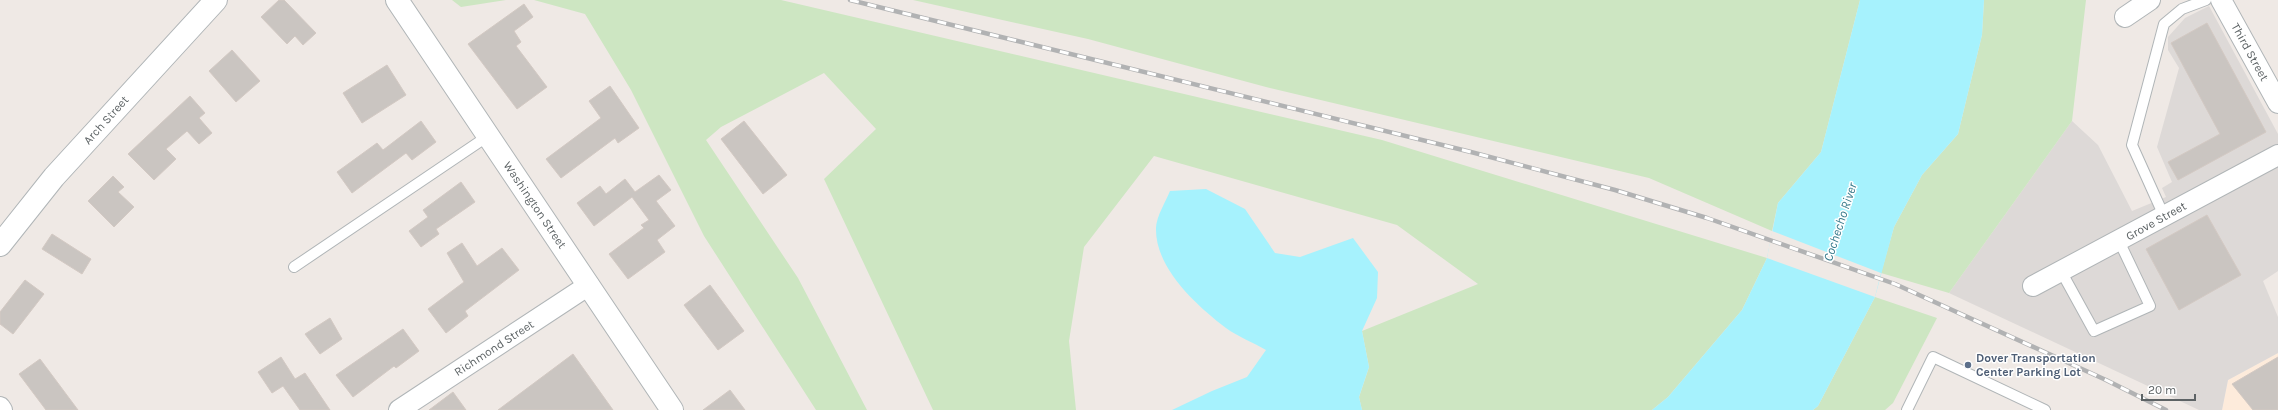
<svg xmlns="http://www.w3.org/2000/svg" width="2278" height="410" font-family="Karla,sans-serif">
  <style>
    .commercial { fill: #fdebdb }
    .industrial { fill: #ddd9d7 }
    .green { fill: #cde6c2 }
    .water { fill: #a6f2fd }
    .pier { fill: #efe9e5 }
    .building { fill: #cac5c1; stroke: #d3c9c3 }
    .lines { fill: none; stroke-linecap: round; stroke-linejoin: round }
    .service-casing { stroke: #b0b5b7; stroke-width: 12 }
    .minor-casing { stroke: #b0b5b7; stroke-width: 22 }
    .tertiary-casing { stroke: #b0b5b7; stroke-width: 24 }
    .service { stroke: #fff; stroke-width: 10 }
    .minor { stroke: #fff; stroke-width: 20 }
    .tertiary { stroke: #fff; stroke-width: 22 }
    .rail-casing { stroke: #b1b2b3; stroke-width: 4.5 }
    .rail { stroke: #fff; stroke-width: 3; stroke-dasharray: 9; stroke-linecap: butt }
    .service-dot { fill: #5c6f8a; stroke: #fff; stroke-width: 1.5 }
    .labels { text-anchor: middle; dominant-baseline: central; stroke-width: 3; stroke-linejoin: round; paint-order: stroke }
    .street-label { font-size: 12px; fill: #5d6365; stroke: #fff }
    .service-label { font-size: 12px; font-weight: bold; fill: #4e5e75; stroke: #fff; text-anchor: start }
    .water-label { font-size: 13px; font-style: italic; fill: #387b8c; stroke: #fff }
  </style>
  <rect width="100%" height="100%" fill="#efe9e5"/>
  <polygon class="commercial" points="2278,353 2278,410 2222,410 2228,380"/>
  <polygon class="industrial" points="2209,6 2278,134 2278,271 2263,281 2278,317 2278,353 2228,380 2222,410 2199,410 1949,293 2072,121 2098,145 2132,211 2166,197 2162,188 2172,182 2157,147 2179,68 2168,50 2168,37 2185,18"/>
  <g class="green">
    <polygon points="452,0 506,0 461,7"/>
    <polygon points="534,0 781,0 1382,140 1767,258 1742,310 1668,397 1652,410 1362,410 1359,397 1369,367 1362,331 1478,284 1397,225 1154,156 1084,247 1069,341 1076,410 933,410 824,179 876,129 824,73 721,127 706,140 798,278 867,410 816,410 704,236 631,90 585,14"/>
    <polygon points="913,0 1860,0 1821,152 1778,203 1772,231 1649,178 1266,87 1088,39"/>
    <polygon points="1984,0 2086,0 2072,121 1949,293 1881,273 1894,227 1922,175 1958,134 1982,35"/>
    <polygon points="1875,297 1937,318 1893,403 1885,410 1813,410 1818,406"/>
  </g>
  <g class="water">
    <polygon points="1860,0 1984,0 1982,35 1958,134 1922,175 1894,227 1875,297 1818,406 1813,410 1652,410 1668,397 1742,310 1767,258 1778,203 1821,152"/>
    <path d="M1206 189 1245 209 1275 253 1300 257 1353 238 1378 272 1377 298 1362 331 1369 367 1359 397 1362 410H1172L1212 391 1247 377 1266 350C1253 342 1238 337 1226 328 1196 305 1155 268 1156 228 1156 217 1166 201 1170 191Z"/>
  </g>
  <polygon class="pier" points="1772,231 1881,273 1875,297 1767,258"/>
  <g class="building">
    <polygon points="279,0 284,0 316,33 303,45 295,36 287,44 261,17"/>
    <polygon points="524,4 533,17 514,31 521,42 516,46 547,87 517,109 468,44"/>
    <polygon points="2207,23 2266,132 2178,180 2168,162 2220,134 2171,43"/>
    <polygon points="232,50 260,81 236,102 209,71"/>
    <polygon points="387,65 406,95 362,123 343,93"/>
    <polygon points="610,86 639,128 618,143 615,138 561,178 546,159 601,118 589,101"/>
    <polygon points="190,96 205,113 199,118 212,133 199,144 187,131 166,149 176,159 154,180 128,154"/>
    <polygon points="421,121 436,142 412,160 406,153 352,193 337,172 377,143 383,150"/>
    <polygon points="744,121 787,175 763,194 721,139"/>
    <polygon points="659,175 671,190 656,201 675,226 657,240 665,252 628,279 609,254 644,228 641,225 649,220 632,197 594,226 577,203 600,186 606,194 625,179 635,192"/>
    <polygon points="113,176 124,187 118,192 134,207 114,227 88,201"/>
    <polygon points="461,182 475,202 436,229 439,234 421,247 409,231 428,217 423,210"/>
    <polygon points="2207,215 2241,275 2179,310 2146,249"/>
    <polygon points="52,234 91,259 82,274 42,249"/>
    <polygon points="462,243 477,266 502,248 519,270 465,311 468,316 446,333 428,309 464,282 447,253"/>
    <polygon points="25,280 44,294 13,334 0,324 0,312"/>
    <polygon points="710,285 744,331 718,350 684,305"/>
    <polygon points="330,318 342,339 320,354 305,334"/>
    <polygon points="403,329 419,351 396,368 394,366 353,397 336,375"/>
    <polygon points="573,354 613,410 498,410"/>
    <polygon points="281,357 295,379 305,373 330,410 300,410 283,386 272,393 258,372"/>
    <polygon points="2278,357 2278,410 2253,410 2232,384"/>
    <polygon points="40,359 78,410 46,410 19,374"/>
    <polygon points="730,390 745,410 703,410"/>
    <polygon points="453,392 466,410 429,410"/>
  </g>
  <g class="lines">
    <g class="service-casing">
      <g id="service">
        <polyline points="2164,216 2132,145 2164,24 2182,9 2206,0"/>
        <polyline points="294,267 488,136"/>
        <polyline points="2061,271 2094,331 2150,306 2119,241"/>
        <polyline points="1907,410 1933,357 2045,410"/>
      </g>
    </g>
    <g class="minor-casing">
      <g id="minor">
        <polyline points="2221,0 2278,103"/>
        <polyline points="2125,17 2150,0"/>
        <polyline points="2033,286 2278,155"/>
        <polyline points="0,407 2,410"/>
        <polyline points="399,410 589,285"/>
      </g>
    </g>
    <g class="tertiary-casing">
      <g id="tertiary">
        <polyline points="397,0 672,410"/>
        <polyline points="0,245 54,177 216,0"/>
      </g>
    </g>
    <use href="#service" class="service"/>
    <use href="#minor" class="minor"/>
    <use href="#tertiary" class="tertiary"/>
    <g class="rail-casing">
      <polyline id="rail" points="850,0 1471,152 1615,190 1707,218 1895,284 2106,380 2166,410"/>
    </g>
    <use href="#rail" class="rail"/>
  </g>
  <circle class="service-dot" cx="1968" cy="365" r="4"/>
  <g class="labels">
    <g class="street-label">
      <text transform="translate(2250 52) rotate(61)">Third Street</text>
      <text transform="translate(106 120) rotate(-48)">Arch Street</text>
      <text transform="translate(535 205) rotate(56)">Washington Street</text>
      <text transform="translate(2156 221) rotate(-29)">Grove Street</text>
      <text transform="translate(494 348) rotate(-33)">Richmond Street</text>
    </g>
    <g class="service-label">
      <text x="1976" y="358">Dover Transportation<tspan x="1976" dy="14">Center Parking Lot</tspan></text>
    </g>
    <g class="water-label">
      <text transform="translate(1840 222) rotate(-72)">Cochecho River</text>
    </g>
  </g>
  <path d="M2142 394v6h53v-6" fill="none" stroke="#5d6365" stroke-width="2"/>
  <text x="2148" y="394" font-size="12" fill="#5d6365" stroke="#ffffff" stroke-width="3" paint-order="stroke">20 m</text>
</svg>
